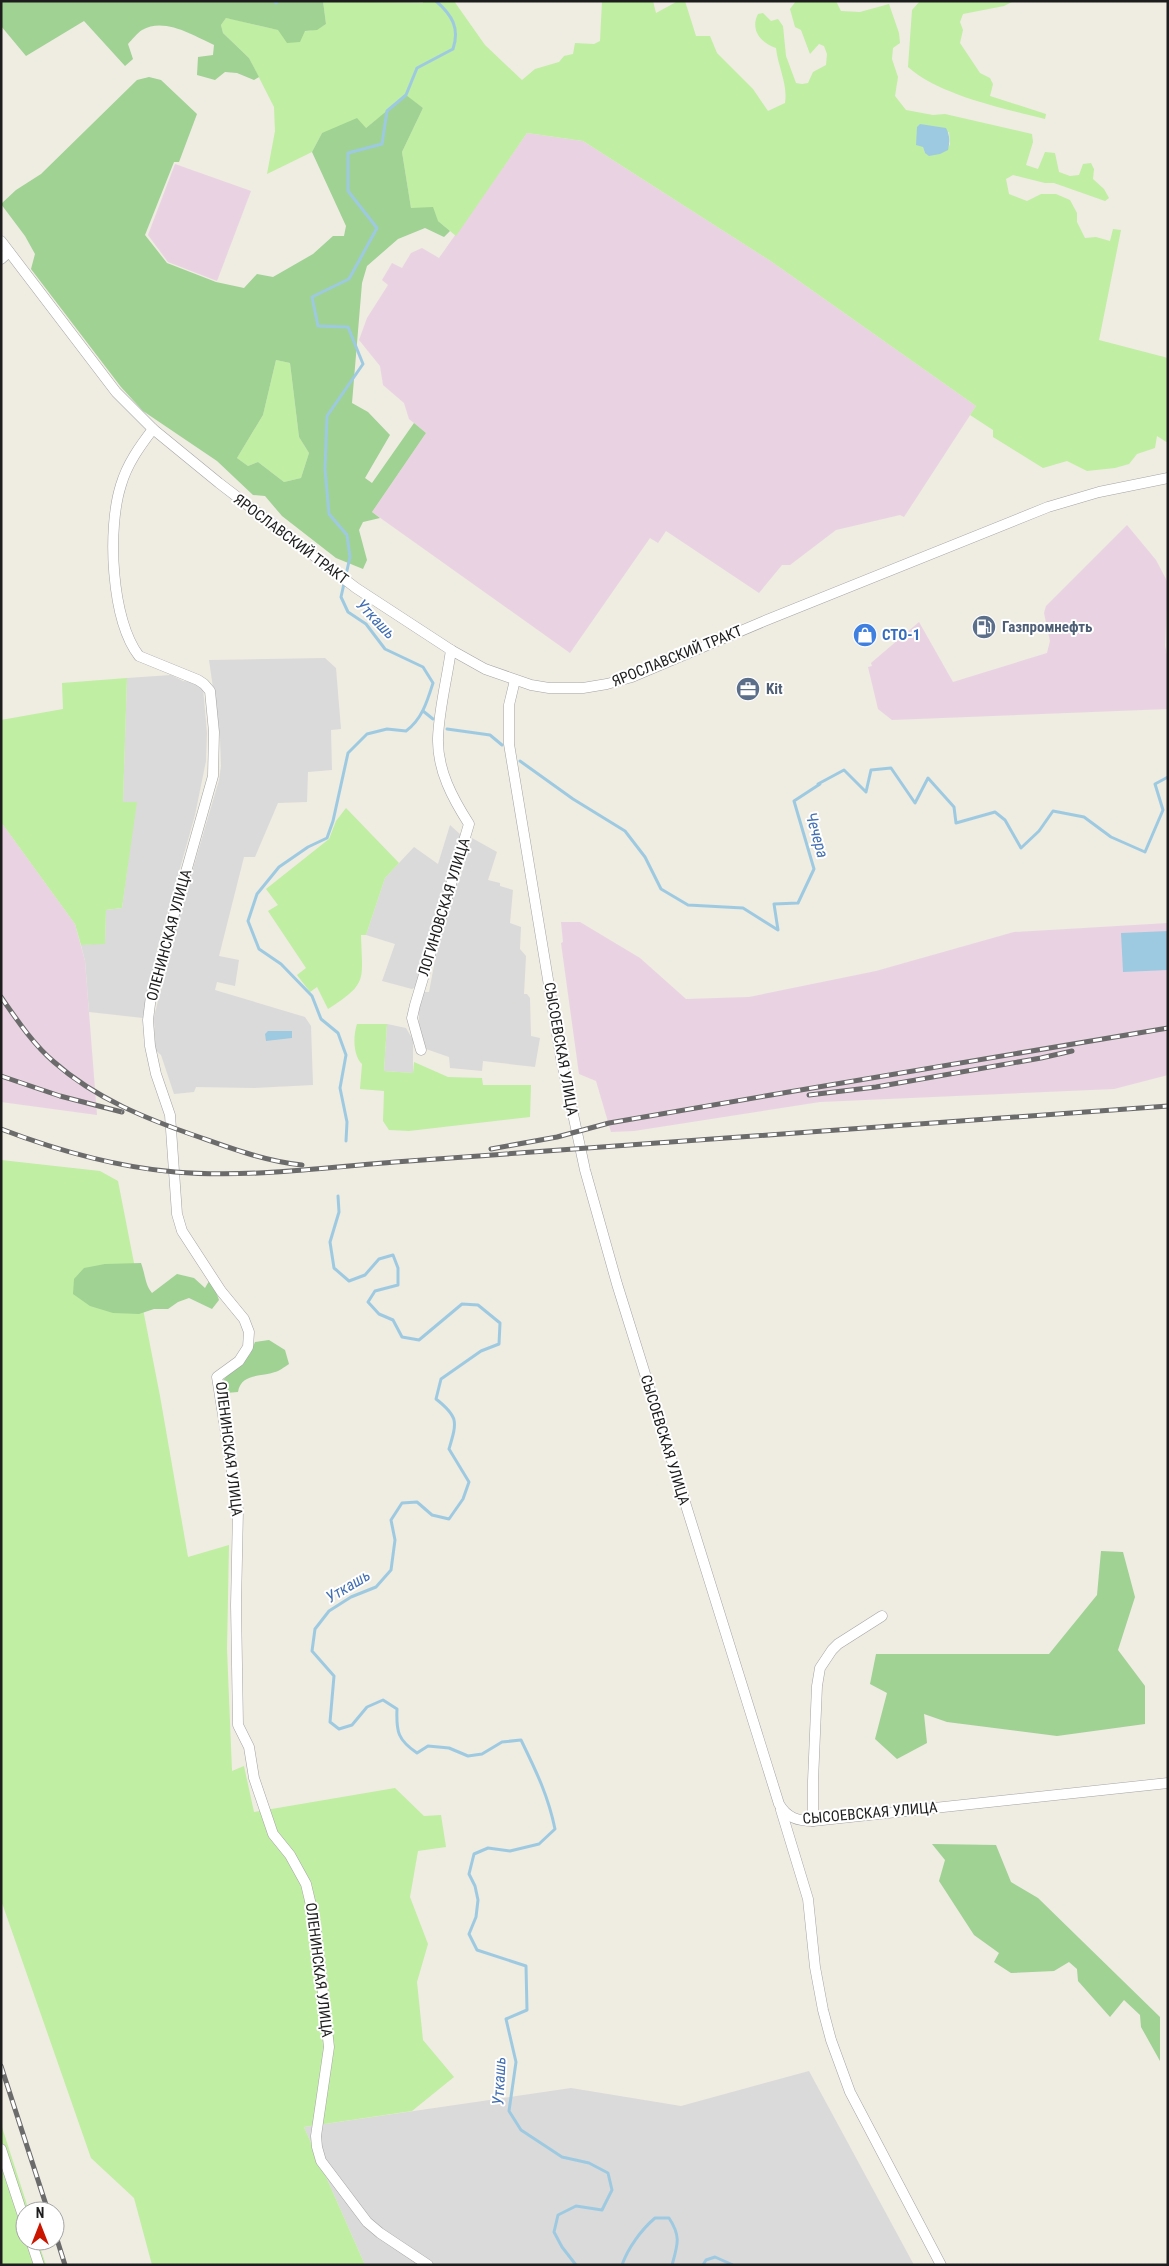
<svg xmlns="http://www.w3.org/2000/svg" width="1169" height="2266" font-family="'Roboto Condensed',sans-serif">
  <style>
    .residential { fill: #dbdada }
    .industrial { fill: #e9d3e2 }
    .grass { fill: #c0eea3; fill-rule: evenodd }
    .forest { fill: #9fd293; fill-rule: evenodd }
    .water { fill: #9ecae1 }
    .lines { fill: none; stroke-linecap: round; stroke-linejoin: round }
    .stream { stroke: #9ecae1; stroke-width: 3 }
    .minor-casing { stroke: #a4a4a4; stroke-width: 11 }
    .minor { stroke: #fff; stroke-width: 10 }
    .rail-casing { stroke: #6b6b6b; stroke-width: 5 }
    .rail { stroke: #fff; stroke-width: 3; stroke-dasharray: 9; stroke-linecap: butt }
    .labels { text-anchor: middle; dominant-baseline: central; stroke-width: 4; stroke-linejoin: round; paint-order: stroke }
    .street-label { font-size: 15px; fill: #1d1d1d; stroke: #fff }
    .service-label { font-size: 15px; font-weight: bold; fill: #4e5e75; stroke: #fff; text-anchor: start }
    .shop-label { font-size: 15px; font-weight: bold; fill: #366cbe; stroke: #fff; text-anchor: start }
    .water-label { font-size: 16px; font-style: italic; fill: #426fb4; stroke: #fff }
  </style>
  <rect width="100%" height="100%" fill="#efece2"/>
  <g class="residential">
    <polygon points="325,658 336,668 341,729 331,730 332,770 308,772 307,802 278,803 255,857 244,857 219,956 239,960 235,986 217,982 215,990 305,1017 311,1026 313,1085 254,1088 196,1087 194,1092 174,1094 161,1055 155,1050 154,1017 178,920 219,780 221,766 220,737 209,660"/>
    <polygon points="171,675 183,681 197,682 203,688 207,733 206,761 195,815 157,950 143,1018 89,1012 85,961 81,945 105,943 106,910 122,908 136,802 123,802 127,678"/>
    <polygon points="450,825 462,836 417,986 412,989 382,981 395,944 366,935 385,878 414,847 438,864"/>
    <polygon points="472,838 497,852 488,880 500,883 500,886 513,890 510,923 521,927 520,949 526,956 524,994 527,994 530,998 531,1036 540,1038 535,1067 483,1061 482,1071 450,1068 449,1057 426,1049 419,1024 419,1006 422,992 429,992 436,955 456,883 458,884"/>
    <polygon points="387,1024 406,1028 413,1040 413,1073 384,1071"/>
    <polygon points="809,2071 914,2265 365,2265 304,2127 571,2088 681,2106"/>
  </g>
  <g class="industrial">
    <polygon points="527,133 583,141 772,262 976,406 904,517 900,515 836,530 790,565 782,565 759,593 666,531 658,543 650,538 570,653 372,512 426,433 409,419 404,403 383,385 380,366 359,340 367,318 388,285 382,280 392,263 402,268 411,253 422,248 439,258"/>
    <polygon points="175,164 251,191 217,281 168,262 148,235"/>
    <polygon points="1127,525 1156,560 1168,583 1165,646 1168,658 1168,709 892,720 878,709 868,667 872,666 871,663 919,622 953,682 1047,653 1050,641 1044,613 1046,606"/>
    <polygon points="1,822 75,924 85,961 97,1115 1,1102"/>
    <polygon points="561,922 580,922 640,958 686,999 749,997 876,971 1014,932 1168,923 1168,1075 1114,1089 820,1102 634,1131 611,1132 596,1081 579,1074 561,943 563,942"/>
  </g>
  <g class="grass">
    <path d="M323 1 423 3V1H454L485 45 522 80 535 69 559 62 564 56 573 54 575 43 594 44 600 41 602 1H653L656 13 678 1H685L696 36H710L717 53 753 89 768 111 785 103C788 84 778 67 776 48 760 43 750 29 758 14L763 13 771 21 778 19 783 26 786 56 796 83 802 84 808 83 813 72 826 65 827 54 824 46 819 44 810 54 801 30 795 27 790 9 796 1H836L841 11 860 12 889 4 899 33 900 43 893 48 892 59 898 77 895 96 906 110 933 115 945 114 1032 134 1033 142 1026 165 1038 169 1045 152 1055 153 1059 172 1070 176 1079 175 1083 164 1091 163 1094 169 1093 179 1104 189 1109 198 1105 201 1054 183H1045L1013 175 1006 179 1009 194 1027 201 1041 194H1056L1070 200 1077 213V222L1085 238 1096 237 1110 241 1113 229 1121 230 1099 340 1168 358V443L1157 436 1155 448 1137 454 1129 464 1115 468 1087 471 1067 461 1043 468 993 437V430L970 415 976 406 772 262 583 141 527 133 456 236 438 221 411 208 402 152 423 108 406 96 366 128 322 133 312 152 267 174 275 131 274 107 249 58 223 33 221 25 226 18C255 23 300 42 326 24ZM949 132 950 144 947 150 925 153 923 147Z"/>
    <path d="M920 1H1014L1004 6 963 14 960 22 963 30 960 43 980 73 990 78 993 84 990 96 1046 114 1045 119C1005 109 939 95 908 67L912 10Z"/>
    <polygon points="276,360 290,363 299,437 309,453 301,478 284,482 258,462 248,466 237,458 263,415"/>
    <polygon points="127,678 123,802 137,802 122,908 106,910 105,944 81,945 75,924 1,822 1,720 63,709 62,683"/>
    <path d="M346 808 399 863 385 878 366 935H361C362 980 369 983 328 1009L317 987 310 992 297 975 306 968 268 911 278 905 266 889 329 839 336 821Z"/>
    <path d="M357 1024H387L384 1071 413 1073 414 1062 448 1077 482 1078 483 1085H531L530 1117 409 1131 389 1130 383 1121 384 1091 360 1089 362 1064C353 1055 353 1036 357 1024Z"/>
    <polygon points="1,1160 100,1171 118,1181 160,1396 188,1557 229,1545 227,1649 232,1771 244,1766 254,1812 395,1788 424,1816 441,1815 446,1847 418,1851 410,1897 428,1944 417,1982 423,2040 454,2077 412,2111 304,2127 365,2265 152,2265 134,2198 91,2158 1,1900"/>
    <polygon points="1,2124 29,2211 25,2211 25,2241 38,2241 46,2265 1,2265"/>
  </g>
  <g class="forest">
    <path d="M1 1H323L326 24 317 30 305 31 300 42 287 43 278 30 226 18 221 25 223 33 249 58 259 77 254 80 237 73 225 72 215 80 197 75 198 57 213 55 214 45C194 36 165 17 142 30 137 33 132 40 128 44L133 59 125 66 84 21 26 56 1 26Z"/>
    <path d="M149 77 161 80 197 114 179 162H174L145 235 167 263 216 282 244 288 257 274 273 277 313 254 333 236H344L346 226 312 152 322 133 357 118 366 128 406 95 423 108 402 152 411 208 433 207 438 221 450 231 444 237 425 228 398 239 367 266 362 283 352 403 368 412 390 435 365 478 372 483 414 423 426 433 372 512 380 518 363 522 359 530 367 560 363 569 336 558 282 516 265 496 253 495 217 461 143 411 121 387 31 269 35 254 25 236 1 204 16 190 41 174 137 80ZM276 360 290 363 299 437 309 453 301 478 284 482 258 462 248 466 237 458 263 415Z"/>
    <path d="M141 1263C145 1273 145 1285 152 1293L177 1274 194 1278 205 1288 209 1281 214 1286 219 1300 212 1309 189 1298 178 1302 168 1309H154L139 1314 113 1313 90 1306 73 1294 74 1279 84 1268 105 1264Z"/>
    <path d="M269 1340 285 1350 289 1364C284 1367 280 1371 275 1372 261 1377 241 1373 238 1392L226 1393 222 1381 250 1354 255 1342Z"/>
    <polygon points="1101,1551 1123,1552 1135,1597 1118,1650 1145,1686 1145,1724 1057,1736 947,1722 924,1714 927,1743 897,1759 875,1739 887,1693 870,1684 876,1654 1049,1654 1097,1595"/>
    <polygon points="932,1844 996,1845 1011,1882 1038,1898 1160,2017 1160,2061 1141,2027 1140,2015 1124,2000 1110,2017 1078,1981 1077,1969 1069,1962 1054,1971 1011,1973 994,1962 999,1953 974,1935 939,1881 945,1860"/>
  </g>
  <g class="water">
    <path d="M920 124 946 128C950 135 950 143 948 150L940 154 929 156 925 153 923 147 916 145 917 127Z"/>
    <polygon points="1168,931 1168,970 1123,972 1121,933"/>
    <polygon points="268,1031 292,1031 292,1038 266,1041 265,1034"/>
  </g>
  <g class="lines">
    <g class="stream">
      <polyline points="274,1 276,3 278,1"/>
      <polyline points="423,711 433,719"/>
      <polyline points="447,729 490,735 502,745"/>
      <polyline points="520,761 573,799 625,831 645,857 661,889 688,905 743,908 778,930 774,904 798,903 814,869 794,801 820,784 818,784 844,770 866,792 871,770 891,768 915,803 928,778 954,807 956,823 995,812 1005,820 1021,848 1039,831 1053,811 1084,817 1111,837 1145,852 1163,810 1155,784 1168,777"/>
      <path d="M346 1141 347 1122 340 1088 346 1055 338 1033 321 1019 312 996 281 964 259 949 248 921 257 894 279 867 308 847 327 838 333 821 348 753 367 734 387 729 406 731C422 719 427 702 433 683L423 667 385 649 366 624 348 612 341 597 350 557 347 535 329 514 325 469 327 416 363 364 348 327 318 326 312 297 349 279 377 228 348 191V153L382 144 387 111 406 95 417 68 453 49C460 28 452 15 436 1"/>
      <path d="M338 1196 339 1212 330 1242 334 1268 349 1281 365 1275 379 1259 393 1255 398 1268V1285L375 1291 368 1302 379 1314 393 1320 402 1337 419 1340 462 1304 478 1305 500 1323 499 1344 481 1351 441 1379 436 1399C459 1417 457 1422 449 1449L469 1482 463 1499 449 1519 432 1515 417 1502 402 1503 391 1520 395 1540 391 1570 376 1587 351 1597 329 1611 315 1629 312 1651 334 1676 330 1722 339 1729 352 1725 367 1707 383 1700 397 1709C396 1732 398 1740 417 1753L428 1746 449 1748 468 1756 482 1754 502 1742 521 1740C536 1771 548 1795 555 1829L539 1844 510 1851 488 1848 474 1854 469 1874 475 1886 478 1900 476 1917 469 1934 477 1950 526 1966 527 2010 506 2019 516 2062 509 2111 521 2130 562 2157 589 2163 608 2173 612 2190 602 2210 576 2206 558 2215 554 2232 562 2247 576 2265"/>
      <path d="M622 2265C628 2248 641 2230 655 2218H669C681 2236 678 2244 672 2265"/>
      <polyline points="703,2265 706,2260 715,2257 733,2265"/>
    </g>
    <g class="minor-casing">
      <g id="minor">
        <polyline points="1,241 116,392 153,429 219,483 356,588 451,650 485,669 531,685 549,688 583,688 607,684 632,677 762,622 1048,507 1099,492 1168,478"/>
        <polyline points="1,259 9,252"/>
        <path d="M153 429C140 446 127 464 121 485 107 528 111 620 139 656L198 680 204 684 210 691 214 732 213 776 151 996 148 1020 150 1046 156 1074 170 1115 177 1214 182 1231 221 1291 244 1319 249 1332 248 1347 239 1361 217 1377 238 1510 236 1605 238 1725 249 1747 254 1778 273 1834 290 1855 306 1884 315 1922 329 2047 316 2136 317 2147 321 2161 367 2222 380 2233 428 2265"/>
        <path d="M515 680 509 705V744L561 1058 585 1170 617 1284 779 1804C787 1818 798 1821 813 1821L1168 1783"/>
        <path d="M421 1050 412 1018 415 1005 469 824C453 799 437 770 438 738 439 709 447 679 451 650"/>
        <polyline points="781,1810 808,1899 815,1967 823,2010 831,2040 850,2092 941,2265"/>
        <polyline points="813,1821 813,1781 817,1686 820,1668 832,1650 838,1644 882,1616"/>
        <polyline points="1,2149 25,2222"/>
        <polyline points="31,2241 39,2265"/>
      </g>
    </g>
    <use href="#minor" class="minor"/>
    <g class="rail-casing">
      <g id="rail">
        <path d="M1 997C17 1020 33 1044 54 1062 96 1099 147 1119 199 1137 233 1149 265 1161 302 1165"/>
        <polyline points="1,1076 60,1096 122,1112"/>
        <polyline points="809,1095 876,1087 1041,1058 1072,1051"/>
        <path d="M1 1129C56 1150 116 1167 175 1172 248 1178 322 1168 395 1162L1168 1106"/>
        <polyline points="491,1149 557,1137 609,1123 771,1095 1168,1028"/>
        <polyline points="1,2066 48,2211"/>
        <polyline points="55,2233 65,2265"/>
      </g>
    </g>
    <use href="#rail" class="rail"/>
  </g>
  <defs>
    <g id="fuel-disc" transform="scale(1.25)"><circle r="9.5" fill="#5c6f8a" stroke="#fff"/><path d="M-5.5-6h7V0h2V4h1.3V-2.5L3-4.5l.8-.8L6-3V5H2.5V1h-1V6h-7ZM-4.2-4.7v3.2H.2V-4.7Z" fill="#fff"/></g>
    <g id="shop-disc" transform="scale(1.25)"><circle r="9.5" fill="#3f7fe0" stroke="#fff"/><path d="M-5-2.5h2.3a2.7 3.5 0 0 1 5.4 0H5L5.5 6h-11ZM-1.5-2.5h3a1.5 2.3 0 0 0-3 0Z" fill="#fff"/></g>
    <g id="office-disc" transform="scale(1.25)"><circle r="9.5" fill="#5c6f8a" stroke="#fff"/><path d="M-6-3h4V-5.5h4V-3h4V5H-6ZM-1-4.5V-3h2v-1.5ZM-6 0V1H6V0Z" fill="#fff"/></g>
  </defs>
  <g fill-rule="evenodd">
    <use href="#fuel-disc" x="984" y="627"/>
    <use href="#shop-disc" x="865" y="635"/>
    <use href="#office-disc" x="748" y="689"/>
  </g>
  <g class="labels">
    <g class="street-label">
      <text transform="translate(291 539) rotate(37)">ЯРОСЛАВСКИЙ ТРАКТ</text>
      <text transform="translate(677 656) rotate(-22)">ЯРОСЛАВСКИЙ ТРАКТ</text>
      <text transform="translate(444 907) rotate(-73)">ЛОГИНОВСКАЯ УЛИЦА</text>
      <text transform="translate(169 935) rotate(-75)">ОЛЕНИНСКАЯ УЛИЦА</text>
      <text transform="translate(561 1049) rotate(80)">СЫСОЕВСКАЯ УЛИЦА</text>
      <text transform="translate(665 1440) rotate(73)">СЫСОЕВСКАЯ УЛИЦА</text>
      <text transform="translate(229 1449) rotate(83)">ОЛЕНИНСКАЯ УЛИЦА</text>
      <text transform="translate(870 1813) rotate(-5)">СЫСОЕВСКАЯ УЛИЦА</text>
      <text transform="translate(319 1970) rotate(83)">ОЛЕНИНСКАЯ УЛИЦА</text>
    </g>
    <g class="service-label">
      <text x="1002" y="627">Газпромнефть</text>
      <text x="766" y="689">Kit</text>
    </g>
    <g class="shop-label">
      <text x="882" y="635">СТО-1</text>
    </g>
    <g class="water-label">
      <text transform="translate(376 619) rotate(46)">Уткашь</text>
      <text transform="translate(817 835) rotate(74)">Чечера</text>
      <text transform="translate(348 1586) rotate(-31)">Уткашь</text>
      <text transform="translate(499 2081) rotate(-87)">Уткашь</text>
    </g>
  </g>
  <rect width="1169" height="2266" fill="none" stroke="#1d1d1d" stroke-width="5"/>
  <g transform="translate(40 2226)"><circle r="24" fill="#ffffff" stroke="#a5a5a5"/>
  <path d="M0-4L9 19L0 12L-9 19Z" fill="#ca1600"/>
  <text y="-8" font-size="14" font-weight="bold" text-anchor="middle" fill="#1d1d1d">N</text>
  </g>
</svg>
